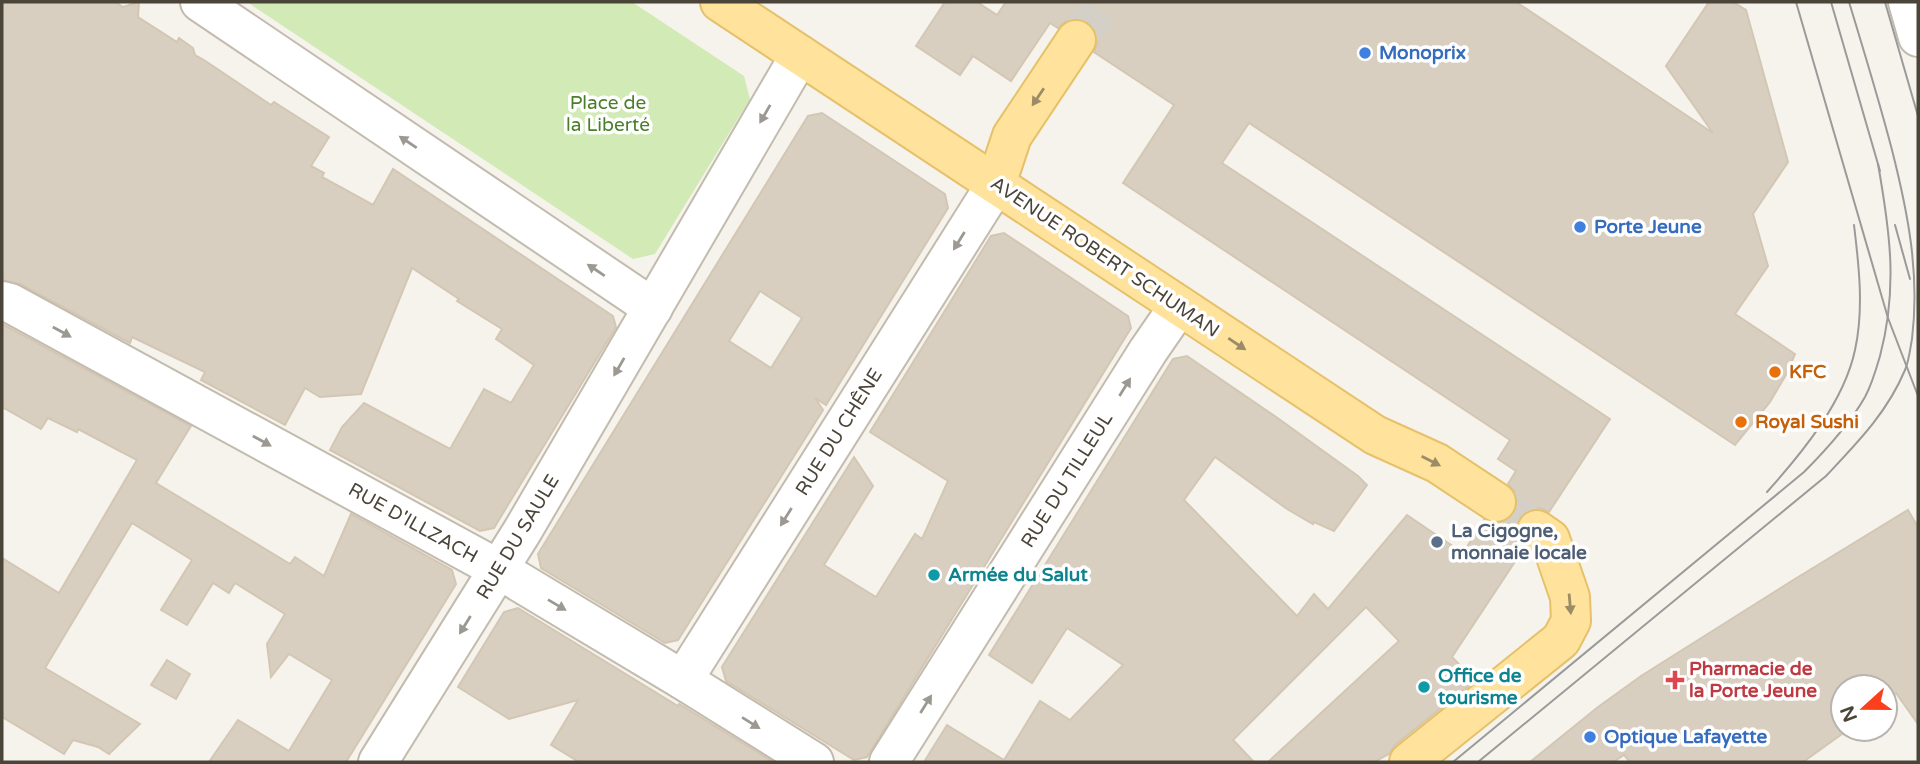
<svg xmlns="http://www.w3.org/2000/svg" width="1920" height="764" font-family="'Varela Round',sans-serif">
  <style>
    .green { fill: #d2eab5 }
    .building { fill: #d8cfc1; stroke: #d3c7b4; stroke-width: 2; fill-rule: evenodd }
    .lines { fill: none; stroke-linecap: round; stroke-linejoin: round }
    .major-tunnel { stroke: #d4d0c8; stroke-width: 38; stroke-dasharray: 38 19; stroke-linecap: butt }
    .minor-casing { stroke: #c2bbae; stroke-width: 42 }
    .major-casing { stroke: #e6c16a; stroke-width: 42 }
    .minor { stroke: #fff; stroke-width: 38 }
    .major { stroke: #ffe39c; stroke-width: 38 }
    .tram { stroke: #9a9a9a; stroke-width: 2 }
    .oneway { fill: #9c8c66 }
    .oneway2 { fill: #9c9892 }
    .shop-dot { fill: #3f7fe0; stroke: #fff; stroke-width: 2.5 }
    .food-dot { fill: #e8710a; stroke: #fff; stroke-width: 2.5 }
    .service-dot { fill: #5c6f8a; stroke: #fff; stroke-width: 2.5 }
    .culture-dot { fill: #0f9aa8; stroke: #fff; stroke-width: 2.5 }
    .health-dot { fill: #e0444e; stroke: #fff; stroke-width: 2.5 }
    .labels { text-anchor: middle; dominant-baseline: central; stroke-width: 7; stroke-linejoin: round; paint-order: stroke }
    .shop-label { font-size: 19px; font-weight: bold; fill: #366cbe; stroke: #fff; text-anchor: start }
    .park-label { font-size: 19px; fill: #4a7f2a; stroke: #fff }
    .street-label { font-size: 19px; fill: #4b4439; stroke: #fff }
    .food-label { font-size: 19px; font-weight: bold; fill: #c56008; stroke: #fff; text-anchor: start }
    .service-label { font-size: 19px; font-weight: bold; fill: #4e5e75; stroke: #fff; text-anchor: start }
    .culture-label { font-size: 19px; font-weight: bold; fill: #0d838f; stroke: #fff; text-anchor: start }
    .health-label { font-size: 19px; font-weight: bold; fill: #be3a42; stroke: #fff; text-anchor: start }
  </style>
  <rect width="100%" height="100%" fill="#f6f3ec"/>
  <polygon class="green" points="247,2 632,2 744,76 750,99 655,254 633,259"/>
  <g class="building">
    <polygon points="2,2 115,2 123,7 139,2 138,17 177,42 179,38 193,48 195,55 204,60 271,105 274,102 329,137 311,166 324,173 322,177 373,205 393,169 613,316 616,327 494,528 480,531 330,450 342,427 364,403 450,449 484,389 511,403 534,365 496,339 502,329 457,301 459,299 412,268 361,394 320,397 305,388 285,425 201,380 205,372 132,337 130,343 20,284 2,280"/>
    <polygon points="945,2 977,2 997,15 1006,2 1516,2 1713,133 1666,66 1709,2 1733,2 1746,10 1788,162 1753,214 1768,266 1735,314 1795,354 1787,373 1770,402 1735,445 1249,123 1222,163 1610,419 1549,512 1539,508 1528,510 1519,518 1515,528 1517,539 1524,548 1452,657 1475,681 1395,745 1389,754 1374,762 1268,762 1399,641 1366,607 1233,740 1254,762 924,762 947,725 1004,760 1040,701 1070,720 1123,665 1067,628 1032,683 989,655 1173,359 1187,356 1279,419 1358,476 1367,485 1334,531 1314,522 1313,524 1287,509 1215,457 1184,500 1297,616 1314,594 1328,609 1407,515 1463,553 1484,520 1495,524 1506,521 1515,513 1518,503 1515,492 1508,484 1516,471 1498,459 1510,440 1123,183 1174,105 1094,52 1098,41 1096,31 1089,22 1077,18 1066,21 1058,28 1050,23 1011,81 973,56 960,75 916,46"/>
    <path d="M822 113 945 194 948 208 826 405 815 398 823 410 678 640 665 643 541 568 538 554 808 116ZM760 291 802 318 771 368 729 341Z"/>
    <polygon points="1004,233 1128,316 1131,328 867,757 854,760 726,681 722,667 854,457 873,486 824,565 876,597 915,534 922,539 948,481 870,432 991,236"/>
    <polygon points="2,324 191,426 156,483 290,564 295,557 324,576 351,514 452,570 456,584 346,762 209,762 238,720 289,751 332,680 289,654 271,677 267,644 285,614 235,583 229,593 213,583 187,625 161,610 192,560 132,523 45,668 140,724 109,754 98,747 73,740 64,754 2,717 2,558 59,593 137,460 78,429 77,432 48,418 41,429 2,407"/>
    <polygon points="1908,510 1918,527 1918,724 1896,693 1885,702 1885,687 1843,687 1843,729 1849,729 1803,762 1630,762 1624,755 1613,762 1530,762 1598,707 1641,676 1790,582"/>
    <polygon points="518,608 678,706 679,704 773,762 579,762 551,745 578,700 509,719 458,687 504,612"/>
    <polygon points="167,660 190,674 176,699 151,685"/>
  </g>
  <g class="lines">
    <g class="major-tunnel">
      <polyline points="1076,40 1103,2"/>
      <polyline points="1496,502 1537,530"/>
    </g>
    <g class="minor-casing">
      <g id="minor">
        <polyline points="200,2 653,308"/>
        <polyline points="1908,2 1918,37"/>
        <polyline points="2,301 10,303 498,569 683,680 814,762"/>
        <polyline points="683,680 996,184"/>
        <polyline points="378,762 523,530 800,55"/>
        <polyline points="889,762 1148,351 1179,306"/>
      </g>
    </g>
    <g class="major-casing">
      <g id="major">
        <polyline points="720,2 1375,435 1437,463 1496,502"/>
        <polyline points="996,184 1012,136 1076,40"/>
        <polyline points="1409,762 1561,640 1571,621 1570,597 1550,539 1537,530"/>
      </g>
    </g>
    <use href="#minor" class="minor"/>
    <use href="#major" class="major"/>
    <g class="tram">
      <polyline points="1796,2 1888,318 1918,396"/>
      <polyline points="1831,2 1880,171"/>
      <polyline points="1885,2 1918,116"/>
      <polyline points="1895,225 1910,279"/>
      <path d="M1767 492C1802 453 1844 402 1855 350 1864 309 1859 266 1854 225"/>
      <path d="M1453 762 1804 472C1827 449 1849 425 1865 397 1872 384 1876 370 1880 356 1898 288 1890 232 1878 164"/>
      <path d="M1478 762 1826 476C1857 443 1887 413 1905 370 1909 361 1910 349 1912 339 1920 274 1908 213 1892 150 1879 100 1864 51 1849 2"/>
    </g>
  </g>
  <defs><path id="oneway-solid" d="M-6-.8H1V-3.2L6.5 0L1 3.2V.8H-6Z" transform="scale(1.75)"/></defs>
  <g class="oneway">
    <use href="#oneway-solid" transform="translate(1038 97) rotate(124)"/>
    <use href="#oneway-solid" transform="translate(1237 344) rotate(34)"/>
    <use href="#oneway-solid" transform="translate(1431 461) rotate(27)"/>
    <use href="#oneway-solid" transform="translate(1570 604) rotate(85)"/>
  </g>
  <g class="oneway2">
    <use href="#oneway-solid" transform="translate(765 114) rotate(120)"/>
    <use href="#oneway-solid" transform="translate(408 142) rotate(-146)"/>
    <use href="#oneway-solid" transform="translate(959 241) rotate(122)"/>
    <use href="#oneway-solid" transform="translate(596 270) rotate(-146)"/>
    <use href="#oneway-solid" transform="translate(62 332) rotate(29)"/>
    <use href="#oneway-solid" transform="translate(619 367) rotate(120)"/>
    <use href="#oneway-solid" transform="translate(1125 387) rotate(-58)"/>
    <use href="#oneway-solid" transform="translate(262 441) rotate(29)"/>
    <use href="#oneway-solid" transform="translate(786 517) rotate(122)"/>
    <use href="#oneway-solid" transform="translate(557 605) rotate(31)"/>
    <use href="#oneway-solid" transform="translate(465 625) rotate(122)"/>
    <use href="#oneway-solid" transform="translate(926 704) rotate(-58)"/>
    <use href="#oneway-solid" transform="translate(751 723) rotate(32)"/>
  </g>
  <g class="shop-dot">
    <circle cx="1365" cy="53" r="7"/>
    <circle cx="1580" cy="227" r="7"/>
    <circle cx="1590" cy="737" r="7"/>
  </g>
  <g class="food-dot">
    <circle cx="1775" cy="372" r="7"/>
    <circle cx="1741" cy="422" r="7"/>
  </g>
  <circle class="service-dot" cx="1437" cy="542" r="7"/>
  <g class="culture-dot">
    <circle cx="934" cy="575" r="7"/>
    <circle cx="1424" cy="687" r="7"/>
  </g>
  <path class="health-dot" d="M1671.5 669.5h7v7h7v7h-7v7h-7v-7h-7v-7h7z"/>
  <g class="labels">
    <g class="shop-label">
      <text x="1379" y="53">Monoprix</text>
      <text x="1594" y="227">Porte Jeune</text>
      <text x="1604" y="737">Optique Lafayette</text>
    </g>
    <g class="park-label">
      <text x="608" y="103">Place de<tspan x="608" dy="22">la Liberté</tspan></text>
    </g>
    <g class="street-label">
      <text transform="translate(1105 257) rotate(34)">AVENUE ROBERT SCHUMAN</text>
      <text transform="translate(839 432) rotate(-58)">RUE DU CHÊNE</text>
      <text transform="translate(1067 480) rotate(-58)">RUE DU TILLEUL</text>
      <text transform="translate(413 523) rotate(29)">RUE D'ILLZACH</text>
      <text transform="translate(518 537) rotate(-59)">RUE DU SAULE</text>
    </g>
    <g class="food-label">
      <text x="1789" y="372">KFC</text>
      <text x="1755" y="422">Royal Sushi</text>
    </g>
    <g class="service-label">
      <text x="1451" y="531">La Cigogne,<tspan x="1451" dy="22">monnaie locale</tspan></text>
    </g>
    <g class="culture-label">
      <text x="948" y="575">Armée du Salut</text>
      <text x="1438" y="676">Office de<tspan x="1438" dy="22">tourisme</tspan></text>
    </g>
    <g class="health-label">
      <text x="1689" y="669">Pharmacie de<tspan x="1689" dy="22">la Porte Jeune</tspan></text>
    </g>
  </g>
  <rect width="1920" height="764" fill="none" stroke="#4b4439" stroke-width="7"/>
  <g transform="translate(1864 708) rotate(249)"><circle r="33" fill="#ffffff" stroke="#b7b4b0" stroke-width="2"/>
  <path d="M0-5L12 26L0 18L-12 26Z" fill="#fc3f1d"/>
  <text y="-10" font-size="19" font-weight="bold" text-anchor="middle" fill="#4b4439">N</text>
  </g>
</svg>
